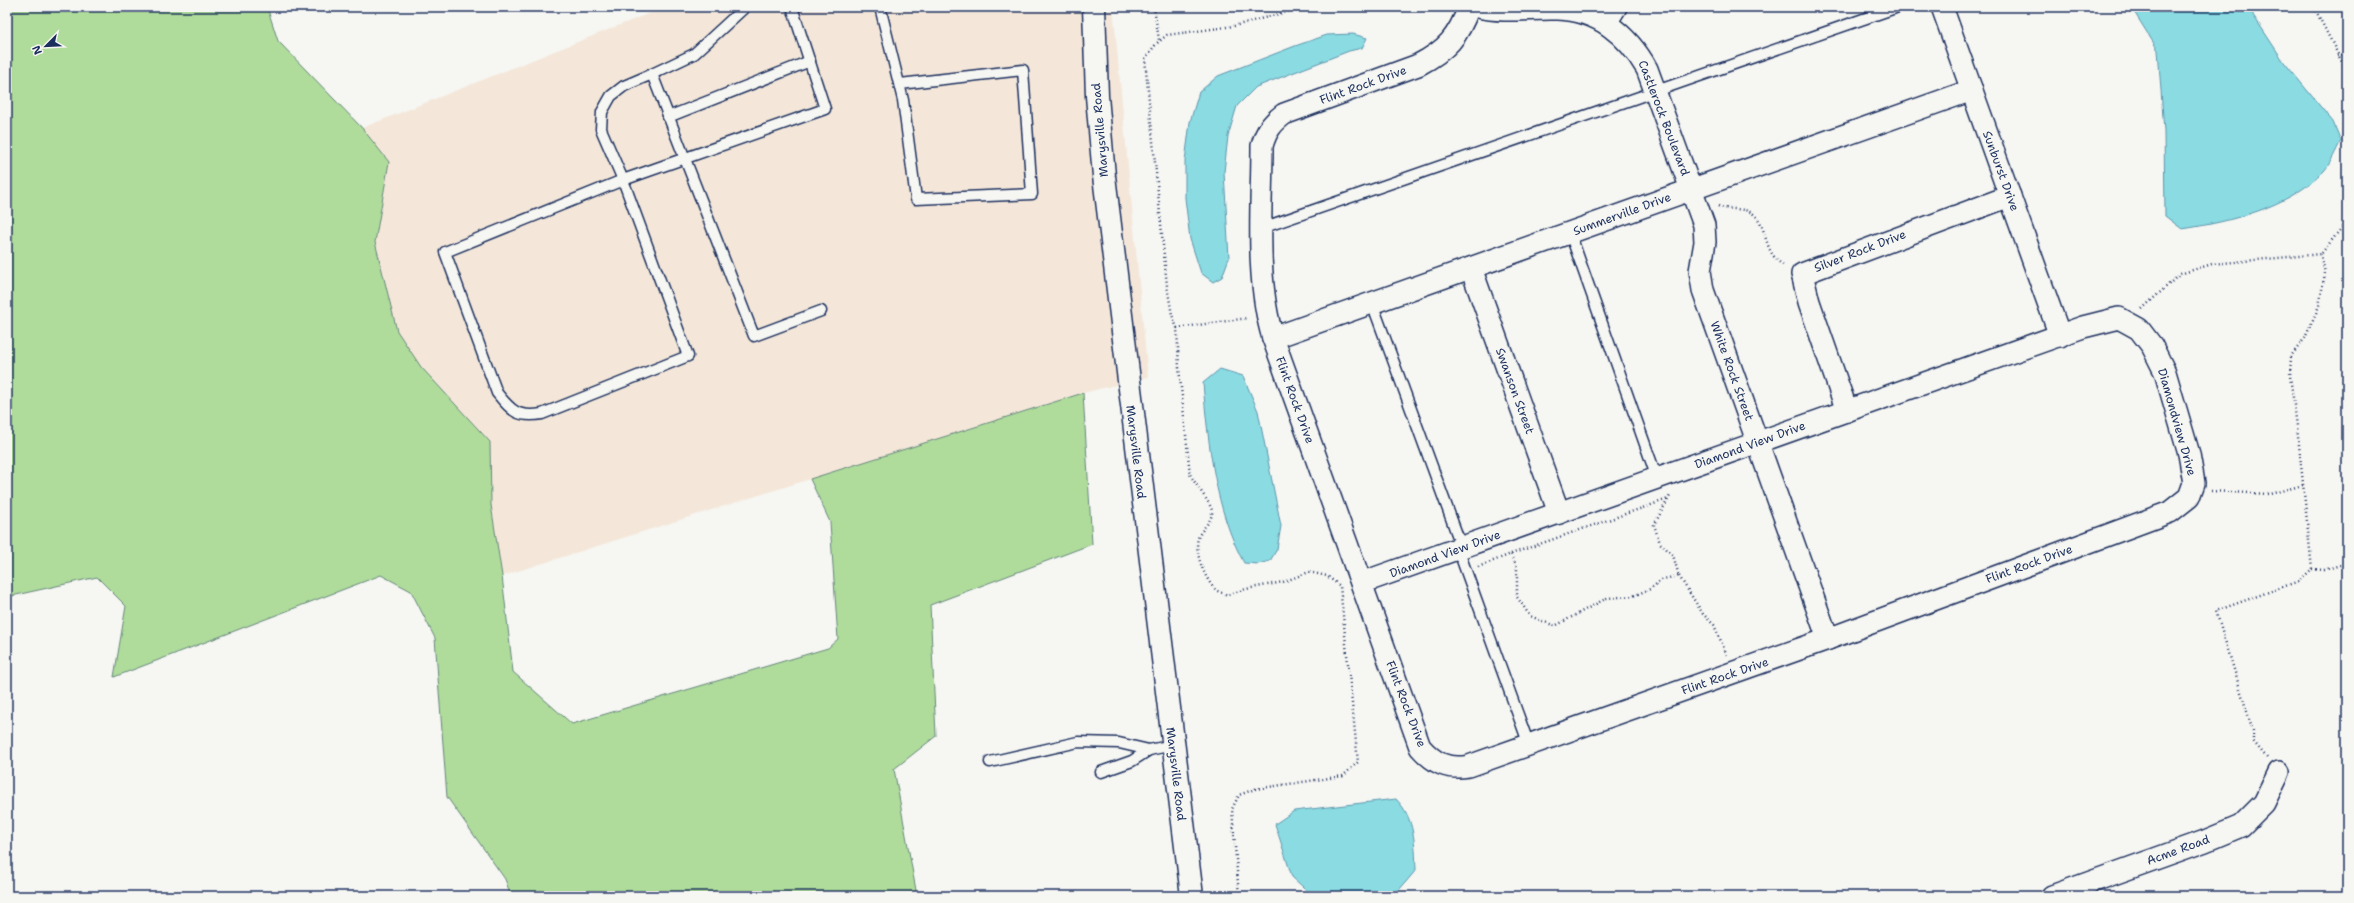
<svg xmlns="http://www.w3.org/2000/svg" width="2354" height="903" font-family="'Shantell Sans',sans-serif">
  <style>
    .built { fill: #f4e7d9 }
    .green { fill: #afdc9b; stroke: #65867c }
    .water { fill: #8adbe2; stroke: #5e96ad }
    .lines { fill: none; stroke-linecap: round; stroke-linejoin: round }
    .service-casing { stroke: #1b2f5e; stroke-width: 13 }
    .minor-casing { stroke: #1b2f5e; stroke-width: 24 }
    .trunk-casing { stroke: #1b2f5e; stroke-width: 25 }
    .path { stroke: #1b2f5e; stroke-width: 2.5; stroke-dasharray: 1 3; stroke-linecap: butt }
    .service { stroke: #f6f6f2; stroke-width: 10 }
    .minor { stroke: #f6f6f2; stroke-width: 21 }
    .trunk { stroke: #f6f6f2; stroke-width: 22 }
    .labels { text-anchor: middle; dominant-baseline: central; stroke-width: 3.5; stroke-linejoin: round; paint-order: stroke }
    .street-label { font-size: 12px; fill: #1b2f5e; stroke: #f6f6f2 }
  </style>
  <rect width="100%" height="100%" fill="#f6f6f2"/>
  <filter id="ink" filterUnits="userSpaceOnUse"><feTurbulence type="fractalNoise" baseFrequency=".025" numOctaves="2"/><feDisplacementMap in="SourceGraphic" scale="8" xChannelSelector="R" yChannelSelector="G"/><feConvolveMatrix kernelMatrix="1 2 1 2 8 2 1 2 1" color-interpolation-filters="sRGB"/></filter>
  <g filter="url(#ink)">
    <polygon class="built" points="665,7 1113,7 1148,377 1083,393 502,576 491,505 490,442 421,367 397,331 375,242 389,162 362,128"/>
    <polygon class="green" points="7,7 267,7 278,41 362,128 389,162 375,242 397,331 421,367 490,442 491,505 502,576 513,672 572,724 828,648 838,639 830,522 810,479 1083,393 1092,544 930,605 936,736 894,769 917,896 511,896 505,879 447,797 435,638 411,591 381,575 114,677 126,606 97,577 7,597"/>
    <g class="water">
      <path d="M2131 7H2252L2253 15 2284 62 2333 122 2341 141C2336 150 2331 163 2324 171 2290 207 2230 222 2182 229L2165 216 2164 131 2158 50Z"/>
      <polygon points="1353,34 1367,38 1362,48 1349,51 1256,87 1237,106 1228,136 1224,172 1229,258 1222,277 1213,282 1201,273 1190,239 1185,198 1185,161 1190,122 1199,92 1218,76 1295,46 1327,35"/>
      <path d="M1220 369 1243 376 1258 411 1281 526 1277 549 1270 561 1258 564 1244 563C1215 510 1208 443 1203 383Z"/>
      <path d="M1396 799C1415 818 1415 845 1416 870L1399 890 1385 896H1313L1292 877 1275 824 1294 811Z"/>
    </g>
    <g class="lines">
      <g class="service-casing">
        <g id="service">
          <path d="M792 7 825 109 623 180 445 252 497 393C511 411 518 418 542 414L688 356 623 180 601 129 602 112 611 96 624 86 652 74 754 336 821 311"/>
          <polyline points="880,7 903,100 916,199 1032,194 1023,70 900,84"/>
          <polyline points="652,74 694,54 744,8"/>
          <polyline points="668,117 810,61"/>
          <polyline points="1262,228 1898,7"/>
          <polyline points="1570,233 1657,478"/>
          <polyline points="1372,303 1462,548"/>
          <polyline points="1458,549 1529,745"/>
          <polyline points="990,762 1078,742 1119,743 1149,750 1173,745"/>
          <polyline points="1101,772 1132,761 1149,750"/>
        </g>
      </g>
      <g class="minor-casing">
        <g id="minor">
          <path d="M1478 7C1505 13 1531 8 1558 9 1598 10 1628 35 1647 69L1704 225 1705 242 1700 271 1703 290 1828 639"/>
          <polyline points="1942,7 2060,336"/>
          <polyline points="1606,23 1616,7"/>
          <polyline points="1471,268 1559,513"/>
          <polyline points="1273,338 1972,90"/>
          <polyline points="1847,411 1809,302 1802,274 2010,196"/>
          <path d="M1361 583 2083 327 2119 318 2139 329 2152 346 2165 372 2189 454 2194 483 2189 497 2170 512 1828 639 1469 766C1447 770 1434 763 1420 747L1273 338C1255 279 1262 207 1262 146 1266 131 1272 123 1284 114L1418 65C1447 50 1458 37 1469 7"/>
          <polyline points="2052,896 2205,841 2241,826 2264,803 2279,772"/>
        </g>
      </g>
      <g class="trunk-casing">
        <polyline id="trunk" points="1094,7 1097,96 1104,176 1192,896"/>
      </g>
      <g class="path">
        <polyline points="1154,7 1159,40"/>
        <polyline points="2314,7 2347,72"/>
        <polyline points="2337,56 2347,52"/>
        <path d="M1718 206C1729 211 1743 207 1752 213 1769 224 1761 253 1785 266"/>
        <polyline points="2142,309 2180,274 2212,264 2321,254 2347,221"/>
        <polyline points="1177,328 1248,318"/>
        <polyline points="2211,491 2270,494 2303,485"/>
        <polyline points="1511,554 1668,499"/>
        <polyline points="1478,567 1511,554 1517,567 1517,597 1530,616 1555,626 1607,598 1633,596 1650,589 1663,579 1679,576 1673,555 1660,543 1654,525 1671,494"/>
        <polyline points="2312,569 2324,570 2347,563"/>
        <polyline points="1679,576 1703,614 1714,625 1727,655"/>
        <polyline points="2267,758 2253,741 2253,731 2216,611 2299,581 2312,569 2297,426 2290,376 2291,356 2305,338 2319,306 2325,273 2321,254"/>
        <path d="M1239 896 1232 809 1239 795 1255 789 1343 776 1358 762 1340 586 1327 576 1309 572 1283 582 1246 589 1227 595C1224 593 1219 592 1216 590 1205 580 1194 552 1198 538 1201 529 1213 521 1212 511 1211 503 1194 483 1190 474L1179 368 1177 328 1172 315 1167 286 1145 59 1156 44 1167 35 1234 26 1305 7"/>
      </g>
      <use href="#service" class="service"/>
      <use href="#minor" class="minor"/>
      <use href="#trunk" class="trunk"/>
    </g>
  </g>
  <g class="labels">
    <g class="street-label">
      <text transform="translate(1363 85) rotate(-20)">Flint Rock Drive</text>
      <text transform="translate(1664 118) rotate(69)">Castlerock Boulevard</text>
      <text transform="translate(1100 130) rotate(-95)">Marysville Road</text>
      <text transform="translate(2001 171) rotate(70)">Sunburst Drive</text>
      <text transform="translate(1622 214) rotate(-20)">Summerville Drive</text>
      <text transform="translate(1860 251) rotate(-21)">Silver Rock Drive</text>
      <text transform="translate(1732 371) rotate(70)">White Rock Street</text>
      <text transform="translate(1515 391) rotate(70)">Swanson Street</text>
      <text transform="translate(1295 400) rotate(70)">Flint Rock Drive</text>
      <text transform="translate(2177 422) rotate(74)">Diamondview Drive</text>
      <text transform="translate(1750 445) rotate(-20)">Diamond View Drive</text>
      <text transform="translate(1136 452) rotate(83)">Marysville Road</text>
      <text transform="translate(1445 554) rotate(-20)">Diamond View Drive</text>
      <text transform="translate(2029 564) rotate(-20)">Flint Rock Drive</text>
      <text transform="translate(1725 676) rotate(-19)">Flint Rock Drive</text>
      <text transform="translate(1406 704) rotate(69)">Flint Rock Drive</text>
      <text transform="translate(1176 774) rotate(83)">Marysville Road</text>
      <text transform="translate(2178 850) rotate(-20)">Acme Road</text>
    </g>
  </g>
  <rect width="2354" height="903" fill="none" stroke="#f6f6f2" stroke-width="24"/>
  <rect x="12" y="12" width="2330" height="879" fill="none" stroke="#1b2f5e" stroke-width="1.5" filter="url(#ink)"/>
  <g transform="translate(46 46) rotate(246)" stroke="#f6f6f2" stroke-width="3" paint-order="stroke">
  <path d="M0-3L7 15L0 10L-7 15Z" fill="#1b2f5e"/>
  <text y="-6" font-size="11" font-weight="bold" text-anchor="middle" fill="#1b2f5e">N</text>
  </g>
</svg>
